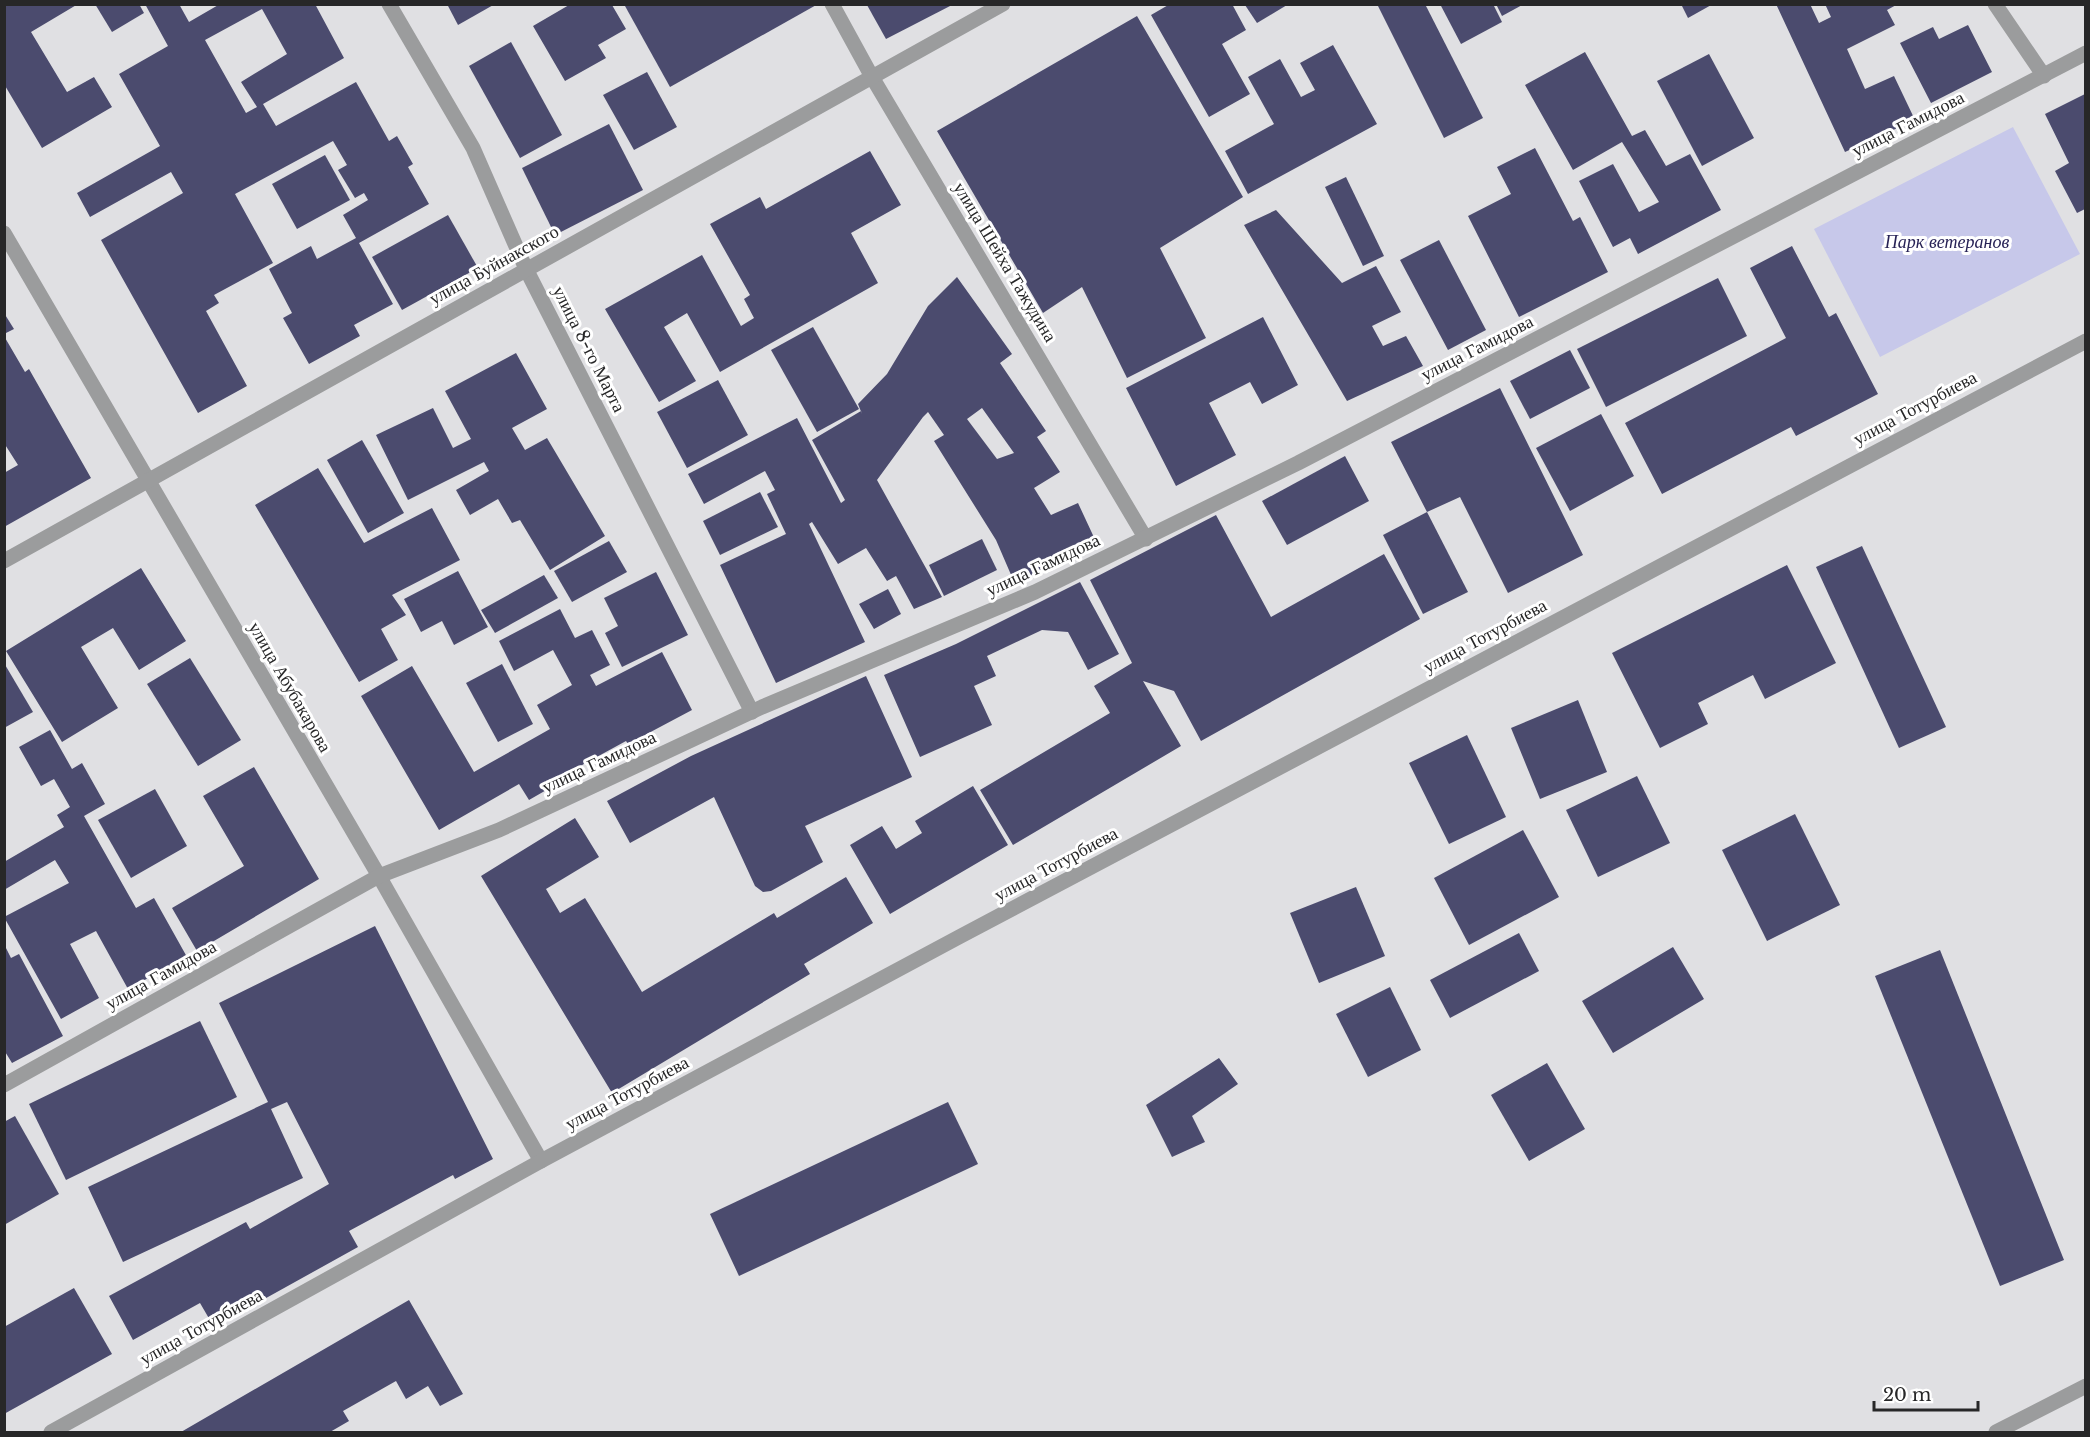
<svg xmlns="http://www.w3.org/2000/svg" width="2090" height="1437" font-family="'Libre Baskerville',serif">
  <style>
    .green { fill: #c7c8ea }
    .building { fill: #4b4b6e; fill-rule: evenodd }
    .lines { fill: none; stroke-linecap: round; stroke-linejoin: round }
    .minor { stroke: #9b9c9d; stroke-width: 15 }
    .labels { text-anchor: middle; dominant-baseline: central; stroke-width: 6; stroke-linejoin: round; paint-order: stroke }
    .street-label { font-size: 18px; fill: #272728; stroke: #fff }
    .park-label { font-size: 18px; font-style: italic; fill: #282356; stroke: #fff }
  </style>
  <rect width="100%" height="100%" fill="#e0e0e3"/>
  <polygon class="green" points="2013,127 2080,254 1880,357 1814,229"/>
  <g class="building">
    <polygon points="4,4 78,4 31,32 67,92 94,77 112,107 42,148 4,84"/>
    <polygon points="95,4 139,4 144,13 112,32"/>
    <path d="M145 4H179L189 22 220 4H315L344 58 263 104 276 126 356 82 389 141 397 136 413 164 408 167 429 204 359 243 393 304 354 325 360 336 309 364 283 318 292 313 269 269 311 246 317 259 356 238 343 215 368 200 364 193 355 198 338 170 347 165 333 141 235 194 273 263 214 295 219 303 206 311 247 386 198 413 101 240 183 193 171 172 90 217 77 193 160 146 119 74 168 46ZM262 9 287 54 241 82 257 107 246 113 205 40Z"/>
    <polygon points="447,4 495,4 458,25"/>
    <polygon points="627,4 818,4 670,87 625,6"/>
    <polygon points="1170,4 1232,4 1246,30 1222,44 1250,94 1209,117 1151,15"/>
    <polygon points="1377,4 1425,4 1483,118 1444,138"/>
    <polygon points="1440,4 1493,4 1502,22 1461,44"/>
    <polygon points="1496,4 1524,4 1502,16"/>
    <polygon points="1681,4 1713,4 1688,18"/>
    <polygon points="1776,4 1810,4 1819,23 1831,17 1825,4 1898,4 1887,10 1895,25 1847,49 1865,89 1894,76 1915,120 1845,152"/>
    <polygon points="569,5 612,5 626,29 598,45 606,58 565,81 533,26"/>
    <polygon points="867,5 952,5 886,39"/>
    <polygon points="1245,5 1287,5 1257,23"/>
    <polygon points="1137,16 1243,197 1160,248 1206,338 1127,378 1082,287 1043,313 937,131"/>
    <polygon points="1968,25 1992,72 1931,103 1900,43 1933,27 1939,39"/>
    <polygon points="511,42 562,135 520,158 469,66"/>
    <polygon points="1333,45 1377,124 1248,194 1225,151 1274,124 1248,77 1280,59 1301,97 1315,90 1300,63"/>
    <polygon points="1585,52 1632,136 1645,130 1666,166 1690,154 1721,210 1638,254 1630,238 1613,247 1579,181 1613,164 1639,212 1659,202 1622,142 1573,170 1525,85"/>
    <polygon points="1709,54 1754,138 1702,166 1657,81"/>
    <polygon points="647,72 677,127 634,150 603,95"/>
    <polygon points="2085,94 2085,209 2077,213 2055,171 2069,163 2045,114"/>
    <polygon points="609,124 643,190 555,235 522,168"/>
    <polygon points="1535,148 1573,221 1580,217 1608,272 1519,317 1468,216 1511,194 1497,167"/>
    <polygon points="870,151 901,205 851,233 878,283 720,372 687,313 664,327 696,381 659,402 605,309 702,255 741,326 754,318 744,299 750,295 710,224 760,197 766,209"/>
    <polygon points="325,155 350,200 297,229 272,184"/>
    <polygon points="1346,177 1384,256 1363,266 1325,187"/>
    <polygon points="1276,210 1342,283 1376,266 1401,312 1372,326 1383,346 1406,336 1423,366 1347,401 1244,225"/>
    <polygon points="448,215 478,268 402,310 372,257"/>
    <polygon points="1439,240 1486,330 1448,350 1400,260"/>
    <polygon points="1792,246 1829,317 1836,313 1878,394 1796,436 1791,427 1662,494 1625,423 1786,338 1750,268"/>
    <path d="M957 277 1012 354 1000 363 1046 431 1037 437 1060 472 1034 488 1051 515 1078 503 1098 546 1015 584 996 540 934 441 944 435 928 412 923 417 877 480 942 597 914 609 896 576 887 581 866 548 838 564 812 522 809 524 865 642 776 683 720 565 786 534 767 494 775 490 765 471 704 504 688 474 797 418 841 503 845 500 812 440 861 411 862 414 858 404 887 374 928 306ZM982 408 1014 453 997 459 967 419Z"/>
    <polygon points="1718,278 1747,336 1606,407 1577,349"/>
    <polygon points="4,313 14,329 4,334"/>
    <polygon points="1263,317 1298,385 1262,404 1250,382 1209,403 1236,455 1176,486 1126,388"/>
    <polygon points="813,327 859,409 817,432 771,350"/>
    <polygon points="4,336 25,372 29,369 91,478 4,527 4,473 18,465 4,443"/>
    <polygon points="1570,350 1590,388 1530,419 1510,381"/>
    <polygon points="516,353 547,409 512,428 525,450 547,438 605,536 550,570 520,520 512,523 498,499 470,515 456,490 489,471 484,462 408,500 376,435 433,408 453,448 471,439 445,391"/>
    <polygon points="718,380 748,435 687,468 657,412"/>
    <polygon points="1500,388 1583,555 1508,593 1460,497 1427,512 1391,442"/>
    <polygon points="1601,414 1634,476 1570,511 1536,448"/>
    <polygon points="362,440 404,513 368,533 327,460"/>
    <polygon points="1345,456 1369,501 1287,545 1262,501"/>
    <polygon points="318,468 364,543 432,508 460,560 392,595 406,615 381,629 398,660 359,682 255,505"/>
    <polygon points="760,492 778,527 720,555 703,521"/>
    <polygon points="1427,512 1468,592 1423,614 1383,535"/>
    <polygon points="1216,515 1271,617 1384,554 1420,619 1201,741 1174,691 1143,681 1181,746 1013,845 980,790 1110,713 1094,686 1132,663 1090,580"/>
    <polygon points="982,539 997,570 944,596 929,565"/>
    <polygon points="609,541 627,572 572,602 554,571"/>
    <polygon points="1862,546 1946,727 1899,748 1816,567"/>
    <polygon points="1787,565 1836,663 1765,699 1753,675 1698,703 1708,724 1660,748 1612,653"/>
    <polygon points="141,568 186,641 139,670 113,628 81,647 118,708 62,742 6,651"/>
    <polygon points="458,571 488,627 454,645 442,621 421,632 404,599"/>
    <polygon points="656,572 688,635 622,667 605,633 618,626 604,598"/>
    <polygon points="544,575 558,598 495,633 481,610"/>
    <polygon points="1080,582 1119,654 1088,670 1068,632 1042,630 987,656 996,676 974,686 992,725 920,757 884,675 956,644"/>
    <polygon points="888,589 901,614 874,629 859,604"/>
    <polygon points="560,609 575,638 592,630 610,665 590,675 596,686 662,652 692,710 628,744 626,741 573,770 576,773 529,800 519,784 439,830 361,696 412,666 474,772 550,729 537,705 572,685 553,650 514,671 499,641"/>
    <polygon points="190,658 241,740 198,766 147,684"/>
    <polygon points="4,663 33,712 4,728"/>
    <polygon points="502,664 533,724 498,742 466,683"/>
    <polygon points="866,676 912,777 805,826 823,862 771,891 763,892 755,886 714,797 630,843 607,801 691,756"/>
    <polygon points="1578,700 1607,772 1540,799 1511,728"/>
    <polygon points="50,730 72,769 82,763 105,804 84,816 136,908 154,898 187,957 128,989 96,931 70,944 99,998 61,1019 4,917 69,883 55,860 4,890 4,862 64,827 57,815 70,807 54,779 41,786 19,747"/>
    <polygon points="1467,735 1506,817 1449,844 1409,763"/>
    <polygon points="254,767 319,879 197,951 172,908 244,866 203,796"/>
    <polygon points="1637,776 1670,843 1598,877 1566,810"/>
    <polygon points="973,786 1008,845 890,914 850,845 882,826 896,849 922,833 915,821"/>
    <polygon points="155,789 187,846 131,878 98,820"/>
    <polygon points="1795,814 1840,905 1767,941 1722,850"/>
    <polygon points="575,818 599,857 546,889 560,913 585,898 642,992 774,913 777,918 846,877 873,923 804,964 810,974 612,1093 481,876"/>
    <polygon points="1523,830 1559,897 1469,945 1434,878"/>
    <polygon points="1356,887 1385,956 1319,983 1290,913"/>
    <polygon points="375,926 493,1159 455,1179 453,1175 349,1231 358,1247 214,1327 200,1303 133,1340 109,1296 246,1222 250,1229 329,1184 287,1102 271,1109 303,1178 123,1262 88,1187 268,1102 219,1003"/>
    <polygon points="1519,933 1539,971 1450,1018 1430,980"/>
    <polygon points="4,944 11,958 19,954 63,1036 12,1063 4,1050"/>
    <polygon points="1673,947 1704,999 1613,1053 1582,1001"/>
    <polygon points="1940,950 2064,1260 2000,1286 1875,976"/>
    <polygon points="1390,987 1421,1050 1368,1077 1336,1014"/>
    <polygon points="200,1021 237,1097 66,1180 29,1104"/>
    <polygon points="1219,1058 1238,1084 1192,1116 1205,1142 1172,1157 1146,1105"/>
    <polygon points="1547,1063 1585,1129 1529,1161 1491,1095"/>
    <polygon points="948,1102 978,1164 739,1276 710,1214"/>
    <polygon points="15,1116 59,1194 4,1225 4,1122"/>
    <polygon points="74,1288 112,1354 4,1414 4,1327"/>
    <polygon points="409,1300 463,1394 440,1406 428,1386 406,1399 396,1381 343,1411 349,1421 330,1432 181,1432"/>
  </g>
  <g class="lines">
    <g class="minor">
      <polyline points="389,4 473,148 526,269 752,712"/>
      <polyline points="832,4 872,77 1146,539"/>
      <polyline points="1995,4 2044,76"/>
      <polyline points="4,233 379,876 541,1161"/>
      <polyline points="4,561 1003,4"/>
      <polyline points="4,1085 379,876 499,830 762,707 1035,592 1298,463 2086,53"/>
      <polyline points="51,1432 541,1161 959,937 2086,341"/>
      <polyline points="1996,1432 2086,1386"/>
    </g>
  </g>
  <g class="labels">
    <g class="street-label">
      <text transform="translate(1908 124) rotate(-27)">улица Гамидова</text>
      <text transform="translate(1005 262) rotate(59)">улица Шейха Тажудина</text>
      <text transform="translate(494 265) rotate(-29)">улица Буйнакского</text>
      <text transform="translate(1477 348) rotate(-27)">улица Гамидова</text>
      <text transform="translate(589 349) rotate(63)">улица 8-го Марта</text>
      <text transform="translate(1915 408) rotate(-28)">улица Тотурбиева</text>
      <text transform="translate(1043 565) rotate(-25)">улица Гамидова</text>
      <text transform="translate(1485 636) rotate(-28)">улица Тотурбиева</text>
      <text transform="translate(290 687) rotate(60)">улица Абубакарова</text>
      <text transform="translate(599 762) rotate(-25)">улица Гамидова</text>
      <text transform="translate(1056 864) rotate(-28)">улица Тотурбиева</text>
      <text transform="translate(161 975) rotate(-29)">улица Гамидова</text>
      <text transform="translate(627 1093) rotate(-28)">улица Тотурбиева</text>
      <text transform="translate(201 1327) rotate(-29)">улица Тотурбиева</text>
    </g>
    <g class="park-label">
      <text x="1947" y="242">Парк ветеранов</text>
    </g>
  </g>
  <rect width="2090" height="1437" fill="none" stroke="#272728" stroke-width="12"/>
  <path d="M1874 1401v9h104v-9" fill="none" stroke="#272728" stroke-width="3"/>
  <text x="1883" y="1401" font-size="18" fill="#272728" stroke="#ffffff" stroke-width="4.5" paint-order="stroke">20 m</text>
</svg>
